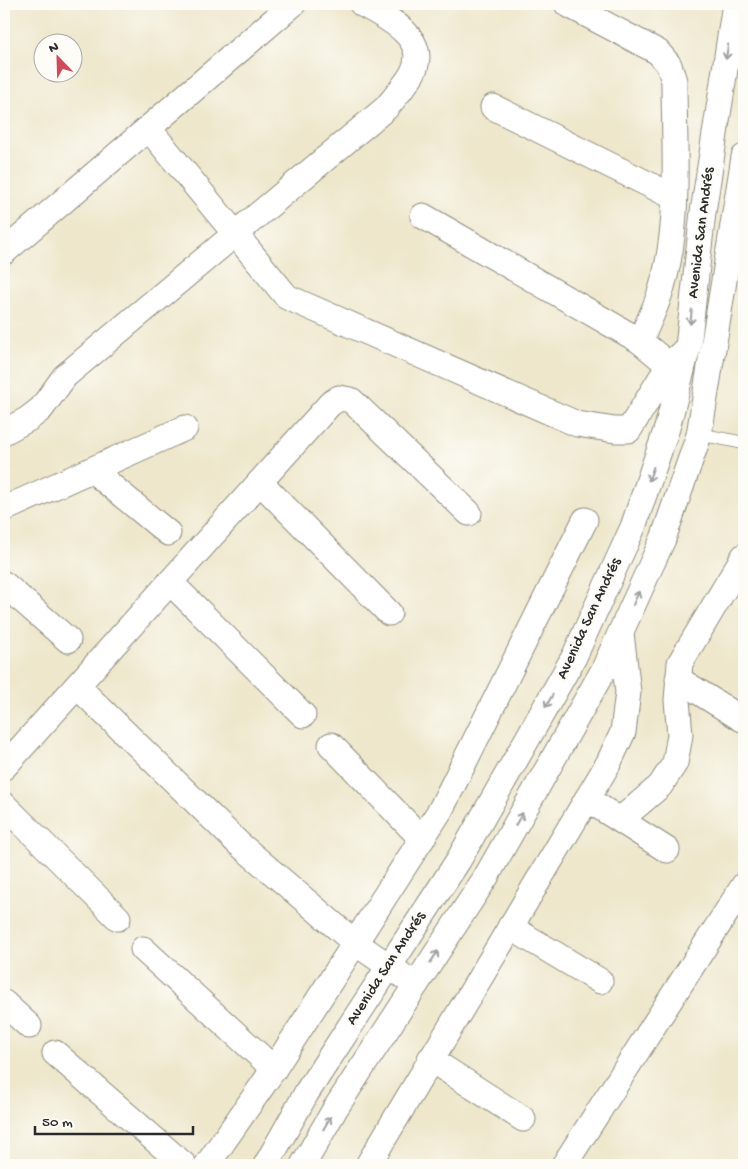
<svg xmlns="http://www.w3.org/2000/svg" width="748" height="1169" font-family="'Gochi Hand',sans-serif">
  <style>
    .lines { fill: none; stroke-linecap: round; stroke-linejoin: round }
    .service-casing { stroke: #8c897c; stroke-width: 14 }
    .minor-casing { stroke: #8c897c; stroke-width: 27 }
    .service { stroke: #fff; stroke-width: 12 }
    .minor { stroke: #fff; stroke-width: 25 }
    .oneway { stroke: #a0a0a0 }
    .labels { text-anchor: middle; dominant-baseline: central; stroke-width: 5; stroke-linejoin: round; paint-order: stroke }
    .street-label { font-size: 16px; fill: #2b2b2b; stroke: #fdfcf7 }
  </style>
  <rect width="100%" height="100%" fill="#fdfcf7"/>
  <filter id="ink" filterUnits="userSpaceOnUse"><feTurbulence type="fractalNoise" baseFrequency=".02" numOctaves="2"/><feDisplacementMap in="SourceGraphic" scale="10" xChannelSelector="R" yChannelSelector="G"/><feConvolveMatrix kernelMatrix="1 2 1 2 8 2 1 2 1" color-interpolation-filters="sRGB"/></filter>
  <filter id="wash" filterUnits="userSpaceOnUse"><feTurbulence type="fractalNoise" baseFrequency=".0096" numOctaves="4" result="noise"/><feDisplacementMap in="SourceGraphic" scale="20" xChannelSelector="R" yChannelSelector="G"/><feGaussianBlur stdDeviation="1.12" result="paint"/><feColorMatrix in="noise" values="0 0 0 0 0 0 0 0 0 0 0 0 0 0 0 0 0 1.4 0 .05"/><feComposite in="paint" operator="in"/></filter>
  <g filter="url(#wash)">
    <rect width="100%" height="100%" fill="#eee7cc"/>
  </g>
  <g filter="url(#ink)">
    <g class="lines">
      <g class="service-casing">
        <polyline id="service" points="699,434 744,443"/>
      </g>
      <g class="minor-casing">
        <g id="minor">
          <path d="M567 4 658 52 669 65 674 81C674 150 682 233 658 299 653 313 646 327 640 341"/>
          <polyline points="493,107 674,197"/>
          <polyline points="149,129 287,297 577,424 615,430 629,430 669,365 686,349"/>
          <polyline points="423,216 640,341 669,365"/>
          <polyline points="4,252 293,4"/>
          <path d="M4 432 28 419 41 409 65 376 386 108C395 97 405 86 412 74 432 39 386 17 362 4"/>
          <polyline points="92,470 168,533"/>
          <polyline points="260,482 389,613"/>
          <polyline points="4,509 185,428"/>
          <polyline points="170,582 303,715"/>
          <polyline points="4,584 68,640"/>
          <polyline points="678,679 742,719"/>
          <polyline points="77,686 238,843 354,942 403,976"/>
          <polyline points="331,745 422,839"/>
          <polyline points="4,767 330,404 339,398 351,400 469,513"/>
          <polyline points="587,799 667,850"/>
          <polyline points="4,805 118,918"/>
          <polyline points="620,820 660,786 675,763 680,735 677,700 680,663 744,556"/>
          <polyline points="510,927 600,981"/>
          <polyline points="143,949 274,1069"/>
          <polyline points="4,1003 29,1026"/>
          <polyline points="55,1053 184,1165"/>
          <polyline points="430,1059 523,1119"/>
          <polyline points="207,1165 274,1069 441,809 585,520"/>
          <polyline points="266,1165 307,1092 458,861 574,657 633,527 667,428 688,347 703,212 735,4"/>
          <polyline points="303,1165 335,1109 486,877 603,671 663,539 699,435 744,157"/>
          <polyline points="368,1165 608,764 623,732 628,692 621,633"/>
          <polyline points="564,1165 744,885"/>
        </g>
      </g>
      <use href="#service" class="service"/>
      <use href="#minor" class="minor"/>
    </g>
    <defs><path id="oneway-shaft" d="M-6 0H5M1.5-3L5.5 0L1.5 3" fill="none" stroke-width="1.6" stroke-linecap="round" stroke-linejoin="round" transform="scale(1.25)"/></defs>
    <g class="oneway">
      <use href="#oneway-shaft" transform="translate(727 52) rotate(99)"/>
      <use href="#oneway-shaft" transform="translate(691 317) rotate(96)"/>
      <use href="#oneway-shaft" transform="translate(651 474) rotate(109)"/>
      <use href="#oneway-shaft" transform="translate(636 598) rotate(-66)"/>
      <use href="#oneway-shaft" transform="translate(549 701) rotate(120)"/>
      <use href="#oneway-shaft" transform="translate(519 819) rotate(-60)"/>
      <use href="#oneway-shaft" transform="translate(434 957) rotate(-57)"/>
      <use href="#oneway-shaft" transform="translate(327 1123) rotate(-60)"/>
    </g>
  </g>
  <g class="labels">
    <g class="street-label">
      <text transform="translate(702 233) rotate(-83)">Avenida San Andrés</text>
      <text transform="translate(590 619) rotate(-65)">Avenida San Andrés</text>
      <text transform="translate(387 969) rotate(-57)">Avenida San Andrés</text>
    </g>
  </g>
  <rect width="748" height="1169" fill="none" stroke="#fdfcf7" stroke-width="20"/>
  <g transform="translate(58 58) rotate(337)"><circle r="24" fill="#fdfcf7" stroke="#a9a8a5"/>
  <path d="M0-4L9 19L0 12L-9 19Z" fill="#d1495b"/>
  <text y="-8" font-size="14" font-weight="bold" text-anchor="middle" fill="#2b2b2b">N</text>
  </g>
  <path d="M35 1126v8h158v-8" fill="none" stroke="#2b2b2b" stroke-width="2.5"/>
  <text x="42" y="1126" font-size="15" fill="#2b2b2b" stroke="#fdfcf7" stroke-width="4" paint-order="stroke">50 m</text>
</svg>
